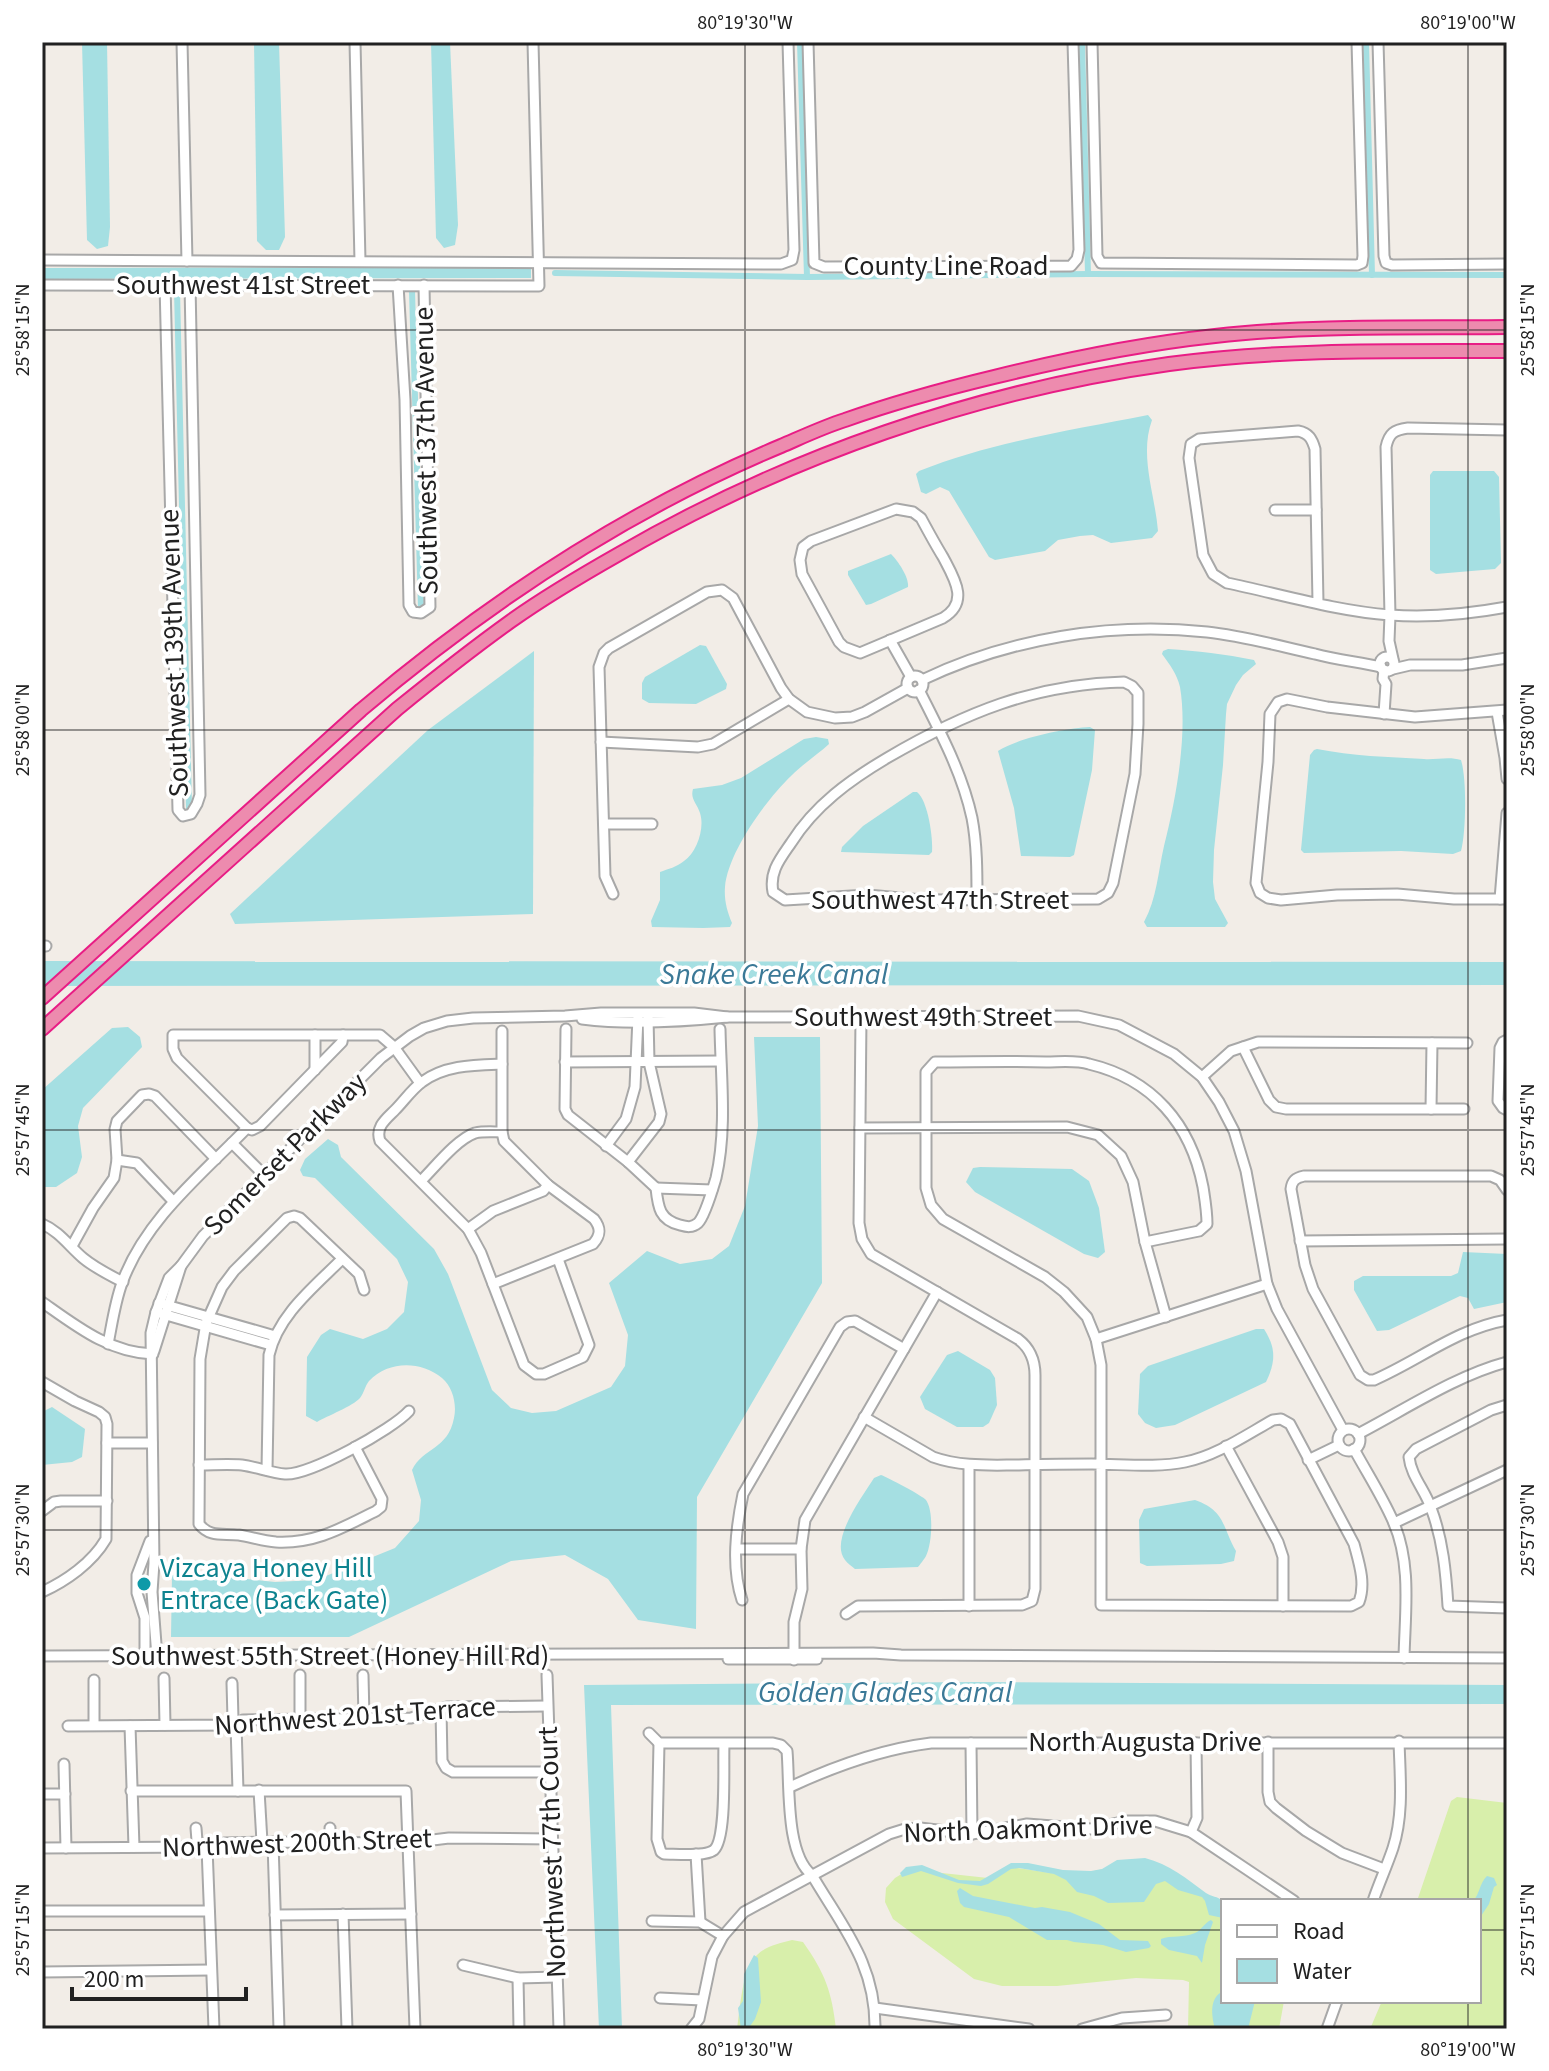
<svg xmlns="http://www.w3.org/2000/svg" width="1549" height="2071" font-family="'Source Sans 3',sans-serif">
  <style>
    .grass { fill: #d8efab }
    .water { fill: #a5dfe2 }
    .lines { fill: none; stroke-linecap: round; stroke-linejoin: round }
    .canal { stroke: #a5dfe2; stroke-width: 6 }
    .minor-casing { stroke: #a8a8a8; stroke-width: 13 }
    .highway-casing { stroke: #e81d85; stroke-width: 16 }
    .minor { stroke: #fff; stroke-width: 9 }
    .highway { stroke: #ed8bae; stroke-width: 12 }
    .ticks { fill: none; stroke: #212121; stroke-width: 2; stroke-opacity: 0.45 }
    .culture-dot { fill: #0f9aa8; stroke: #fff; stroke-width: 3 }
    .labels { text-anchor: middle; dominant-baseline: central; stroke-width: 7; stroke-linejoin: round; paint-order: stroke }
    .street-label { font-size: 28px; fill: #212121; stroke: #fff }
    .culture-label { font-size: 28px; fill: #0d838f; stroke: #fff; text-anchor: start }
    .water-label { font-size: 30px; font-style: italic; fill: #3b7997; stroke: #fff }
    .neatline { fill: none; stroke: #212121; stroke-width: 3 }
    .ticks-label { font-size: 20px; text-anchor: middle; fill: #212121 }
  </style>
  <rect width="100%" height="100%" fill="#f2ede7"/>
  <g class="grass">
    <polygon points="1457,1797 1507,1803 1507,2029 1370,2029 1382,2001 1479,2001 1479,1901 1417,1901 1451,1801"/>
    <polygon points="1126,1864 1193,1886 1223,1911 1223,2001 1284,2001 1279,2029 1188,2029 1189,1982 1183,1980 1136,1978 1057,1986 1002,1986 974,1979 893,1919 885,1902 886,1888 895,1878 908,1870 924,1869 942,1873 988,1878 1011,1867 1071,1876"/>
    <path d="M792 1940 803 1942C825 1973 832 1992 836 2029H737C740 2010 742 1968 757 1955 766 1946 780 1943 792 1940Z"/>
  </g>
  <g class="water">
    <polygon points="82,42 107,42 110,227 108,246 97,249 87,240"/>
    <polygon points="254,42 279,42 285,237 279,250 266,250 257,241"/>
    <polygon points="431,42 450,42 458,225 455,245 444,248 436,238"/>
    <polygon points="531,267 531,278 42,279 42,268"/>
    <path d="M1148 415 1152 420C1139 456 1155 494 1158 531L1152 538 1111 543 1093 535 1080 536 1058 540 1045 551 995 560 989 557 949 491 940 487 926 494 921 492 916 474 919 471C992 442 1072 430 1148 415Z"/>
    <polygon points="1433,471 1494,471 1499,477 1501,563 1495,569 1436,574 1430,570 1430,475"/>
    <path d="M891 554C898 561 909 577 908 587L871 604 866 605 848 575V571Z"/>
    <polygon points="700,645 706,646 727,684 726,689 696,704 649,703 642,699 642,683 645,677"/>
    <path d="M1168 649C1197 651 1225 654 1254 660L1256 664 1243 675 1236 685 1227 704 1226 714 1223 765 1214 850 1213 882 1215 899 1228 923 1225 927H1147L1144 922C1157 898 1158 872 1164 846 1176 799 1188 734 1180 687 1177 674 1170 665 1162 654L1163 651Z"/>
    <polygon points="534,651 533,914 235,924 230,914 428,730"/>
    <path d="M1090 727 1095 730 1092 770 1074 855 1070 857 1021 856 1014 808 998 751C1018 738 1066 728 1090 727Z"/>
    <path d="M816 737 828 739 829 744C817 755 803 764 791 776 766 800 728 852 725 887 724 900 727 911 732 923L730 927 703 928 652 927 651 921 660 900V872C668 869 677 867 684 861 697 852 705 828 700 813 697 803 690 799 693 789L722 785 741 778 804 739Z"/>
    <path d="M1317 749C1352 756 1388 757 1424 759 1436 760 1449 756 1461 760 1467 779 1466 833 1461 851L1453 854 1401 851 1304 853 1301 850 1310 755 1314 750Z"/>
    <path d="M913 792H917C928 801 933 837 932 852L929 855 841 852 842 847 863 826Z"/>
    <polygon points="42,961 1507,962 1507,985 42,986"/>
    <polygon points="128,1027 140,1037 142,1047 83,1108 78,1126 82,1157 77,1173 56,1187 42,1187 42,1090 112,1028"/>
    <path d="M754 1037H820L822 1283 697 1497 696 1629 638 1620 608 1579 565 1555 511 1561 349 1637H171L172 1575H212L275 1582 316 1580 395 1548 419 1521 421 1500 412 1470C423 1447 448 1450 454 1418 457 1405 453 1387 442 1378 421 1361 389 1360 369 1381 365 1386 364 1393 360 1398 353 1406 327 1416 317 1422L306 1416 307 1357 321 1335 330 1329 363 1339 387 1329 404 1312 408 1282 397 1259 315 1178 303 1176 300 1170 305 1159 328 1139 338 1145 341 1157 434 1249 448 1274 492 1390 511 1408 532 1413 556 1411 611 1387 625 1366 628 1335 609 1283 647 1251 680 1264 712 1259 729 1246 745 1206 758 1126Z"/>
    <polygon points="980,1167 1072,1169 1089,1181 1099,1208 1105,1252 1098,1258 1084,1254 975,1192 966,1182 973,1168"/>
    <polygon points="1463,1252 1507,1254 1507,1302 1474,1309 1468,1298 1460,1296 1389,1330 1377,1331 1354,1290 1354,1281 1363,1276 1451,1276 1458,1273"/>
    <path d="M1256 1329H1264C1276 1348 1276 1361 1266 1382L1175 1425 1156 1428 1145 1423 1138 1414 1140 1374 1148 1366Z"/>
    <polygon points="958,1351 990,1370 995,1378 997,1405 989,1423 983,1427 957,1427 925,1409 920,1397 947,1355"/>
    <polygon points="52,1407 85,1429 82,1457 72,1462 42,1465 42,1412"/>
    <path d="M881 1475C887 1477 923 1496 926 1500 934 1511 932 1544 926 1556 925 1558 919 1566 918 1567L855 1569C852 1566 848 1564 845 1560 829 1540 863 1496 874 1478Z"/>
    <path d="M1195 1500C1226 1511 1222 1527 1236 1551L1234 1561 1221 1564 1147 1566 1140 1563 1139 1520 1144 1509Z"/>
    <polygon points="975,1682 1507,1685 1507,1704 611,1705 622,2029 599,2029 584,1685"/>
    <path d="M1145 1858C1169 1864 1187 1879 1206 1893 1212 1897 1217 1896 1223 1901V1918L1209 1915 1205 1901 1202 1897 1178 1890 1165 1881 1156 1884 1144 1902 1108 1903 1094 1896 1077 1892 1066 1880 1054 1874 1019 1868 1011 1869 988 1884 981 1886 958 1883 921 1871 902 1877 900 1873 906 1867 922 1865 959 1880 980 1881 1011 1863H1028L1063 1870 1091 1871 1102 1869 1117 1860Z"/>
    <path d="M1487 1876 1494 1878 1497 1885 1494 1887 1489 1904 1479 1919V1901H1473C1480 1894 1479 1884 1487 1876Z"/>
    <polygon points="960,1888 973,1896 1035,1908 1042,1907 1070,1912 1099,1924 1120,1940 1148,1941 1151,1946 1149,1948 1126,1952 1103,1945 1074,1942 1067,1940 1047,1940 1009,1917 964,1907 960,1903 957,1891"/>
    <path d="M1211 1920 1213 1922 1205 1945 1202 1963 1197 1956 1169 1950 1161 1944V1939C1171 1935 1184 1938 1195 1933 1202 1930 1204 1923 1211 1920Z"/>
    <polygon points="754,1955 758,1958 761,2002 755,2019 748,2029 741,2029 738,2008 743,2001 744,1974"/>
    <path d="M1220 1993H1223V2001H1255L1248 2029H1215C1212 2017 1209 2001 1220 1993Z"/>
  </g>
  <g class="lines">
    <g class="canal">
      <polyline points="800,42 807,277"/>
      <polyline points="1082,42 1088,274"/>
      <polyline points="1366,42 1372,275"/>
      <polyline points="555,273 807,277 1088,274 1507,275"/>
      <polyline points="177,290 189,808"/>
      <polyline points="412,291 421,609"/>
    </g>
    <g class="minor-casing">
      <g id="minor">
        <polyline points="182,42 187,261"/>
        <polyline points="355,42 360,261"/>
        <polyline points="808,42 814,263 824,267 1071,266 1077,259 1079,250 1073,42"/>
        <polyline points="1092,42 1097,256 1101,263 1357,265 1362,263 1363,256 1357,42"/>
        <polyline points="1378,42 1384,256 1386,263 1392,265 1507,264"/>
        <polyline points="42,260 781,264 792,260 794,250 788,42"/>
        <polyline points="165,284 178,810 183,816 191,814 197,804 200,795 190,284"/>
        <polyline points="42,285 539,286 533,42"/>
        <polyline points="398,285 405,400 409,605 413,612 421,613 430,607 424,285"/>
        <path d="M896 509 913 512 921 518C928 531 935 544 943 557 954 578 970 602 943 618L860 653 844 647 839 642 802 574 800 560 803 547 811 541Z"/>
        <polyline points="1275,510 1316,510"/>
        <path d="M1318 602 1315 449C1312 439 1309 433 1298 431L1210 438 1199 439 1191 444 1189 458 1203 555 1213 574 1227 583C1280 594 1336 611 1390 615 1429 618 1469 614 1507 607"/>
        <polyline points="890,640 911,677"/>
        <circle cx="1387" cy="664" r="7"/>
        <path d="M1393 659 1389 641 1390 615 1386 447C1389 433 1394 430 1408 428L1507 430"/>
        <polyline points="1393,669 1410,665 1462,665 1507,658"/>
        <polyline points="1384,670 1383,679 1386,684 1384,714"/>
        <circle cx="915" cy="684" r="8"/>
        <path d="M922 680C1010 638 1110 622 1207 632 1244 636 1279 646 1315 654 1337 660 1359 662 1381 667"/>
        <path d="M1124 682 1132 686 1138 693V724L1135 774 1113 883 1108 893 1098 899 922 900 868 895 785 900 773 892C769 872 780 859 791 843 815 805 850 780 887 758 964 713 1034 684 1124 682Z"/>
        <path d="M919 690C940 732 962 772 972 818 977 844 977 872 977 899"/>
        <polyline points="1507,710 1415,717 1327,707 1287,699 1278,702 1270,714 1268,762 1256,883 1260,893 1268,898 1281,900 1337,895 1397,894 1454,899 1507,899"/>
        <polyline points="1497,712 1505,758 1507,779"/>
        <polyline points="601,742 698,747 713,744 789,699"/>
        <polyline points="604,824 652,824"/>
        <polyline points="613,894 605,876 599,667 604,653 609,648 707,592 722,590 733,598 781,688 789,699 807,712 835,718 852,717 865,712 908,688"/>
        <polyline points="1500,899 1507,813"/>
        <polyline points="42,946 46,946"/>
        <path d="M582 1019C630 1025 679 1022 727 1017L1078 1016 1119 1025 1174 1054 1202 1077 1219 1102 1234 1131 1246 1171 1267 1284 1277 1309 1343 1430"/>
        <polyline points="566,1029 565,1109 568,1115 628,1162 656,1188"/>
        <polyline points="1507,1040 1503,1042 1500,1048 1498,1101 1503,1108 1507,1110"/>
        <polyline points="1243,1047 1269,1100 1276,1107 1286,1109 1464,1109"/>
        <polyline points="565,1062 720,1061"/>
        <path d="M502 1064C474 1065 445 1065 422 1082 412 1089 404 1101 395 1110 386 1119 375 1127 380 1141L468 1229 481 1253 524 1365 536 1374H544L583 1357 589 1345 558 1259"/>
        <polyline points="315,1070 315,1035"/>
        <polyline points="1202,1077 1231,1051 1258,1042 1467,1043"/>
        <polyline points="1431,1109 1432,1043"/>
        <polyline points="247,1128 177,1058 173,1049 173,1035 380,1035 394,1047 420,1083"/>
        <polyline points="860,1128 1067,1127 1098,1135 1121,1156 1133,1182 1145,1242 1166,1317"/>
        <polyline points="232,1143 263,1174"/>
        <polyline points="606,1146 626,1119 635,1087 638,1017"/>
        <polyline points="117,1160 137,1163 173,1201"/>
        <polyline points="628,1162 659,1122 661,1114 649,1062 648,1017"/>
        <path d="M421 1181C435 1167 457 1139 475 1133 484 1131 493 1132 502 1132"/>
        <path d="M656 1188C658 1208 660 1220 680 1225 687 1227 692 1228 698 1223 705 1216 713 1188 716 1178 727 1130 721 1078 720 1029"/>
        <polyline points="656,1188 712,1190"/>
        <path d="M1507 1190 1500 1180 1491 1176H1304C1295 1178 1292 1181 1291 1189L1305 1265 1313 1289 1360 1375 1368 1380H1374C1420 1360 1456 1329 1507 1320"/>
        <path d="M42 1224C59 1231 69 1246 83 1258 95 1268 109 1275 123 1282"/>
        <polyline points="468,1229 493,1211 543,1191 548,1185"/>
        <polyline points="1300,1241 1507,1239"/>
        <polyline points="72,1246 93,1208 114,1178 117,1160 115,1129 117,1121 142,1095 149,1094 155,1096 216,1159"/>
        <path d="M493 1284 593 1244C601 1235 601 1228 594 1219L548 1185 504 1141 502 1132V1031"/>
        <path d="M42 1302C76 1326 110 1353 153 1354"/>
        <polyline points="159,1303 275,1336"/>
        <polyline points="156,1312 271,1345"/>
        <polyline points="1096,1339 1267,1284"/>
        <path d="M108 1344C112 1324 115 1302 122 1283 145 1220 201 1175 247 1128L252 1130 260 1126 342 1042 343 1035"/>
        <polyline points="154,1351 181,1266"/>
        <path d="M42 1382 75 1401 99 1412 105 1417 107 1424 106 1539C92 1563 66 1581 42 1592"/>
        <path d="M1507 1405 1491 1410 1416 1449 1409 1457C1411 1476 1425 1490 1431 1508 1443 1540 1446 1573 1448 1606L1507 1608"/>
        <path d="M864 1417 933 1457C961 1467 990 1465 1019 1465 1043 1464 1068 1464 1092 1464 1121 1464 1157 1468 1185 1462 1216 1456 1246 1435 1273 1420L1281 1419 1290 1424 1354 1544C1359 1563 1366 1583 1359 1602L1351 1606 1101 1605V1365L1096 1339 1087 1317 1064 1292 1045 1277 943 1219 931 1205 926 1188V1072L935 1062C972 1062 1009 1061 1046 1062 1060 1062 1076 1060 1089 1064 1152 1079 1191 1124 1203 1187 1205 1200 1207 1211 1207 1224L1199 1231 1145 1242"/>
        <circle cx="1349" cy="1440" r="11"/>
        <path d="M1358 1434C1406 1409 1455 1376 1507 1362"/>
        <polyline points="107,1443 152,1443"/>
        <polyline points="1226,1446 1278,1542 1283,1557 1283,1606"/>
        <path d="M355 1447 382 1499 381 1507 376 1511C342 1528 315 1544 276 1542 263 1541 251 1537 239 1535 223 1533 210 1538 199 1524L200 1359 206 1323 222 1287 234 1271 287 1218 294 1216 300 1218 359 1274 364 1290"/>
        <path d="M1354 1449C1367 1473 1382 1496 1393 1521 1412 1564 1405 1612 1404 1658"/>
        <polyline points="1308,1460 1339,1445"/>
        <path d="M199 1465C213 1465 228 1464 242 1465 257 1467 271 1473 285 1474 309 1476 393 1429 409 1411"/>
        <path d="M267 1470 269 1355C278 1315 314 1287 342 1259"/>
        <polyline points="42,1511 54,1502 61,1501 107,1501"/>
        <polyline points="1394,1523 1507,1470"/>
        <polyline points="737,1549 801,1549"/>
        <path d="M742 1600C731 1567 736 1528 743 1494L840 1327 847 1322 855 1321 904 1349"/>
        <polyline points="969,1606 969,1465"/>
        <path d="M846 1614 858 1606 1022 1605 1032 1601 1035 1589V1375C1035 1360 1030 1348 1018 1339L871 1254 862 1239 859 1223 861 1017"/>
        <polyline points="42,1656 873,1653 901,1655 1507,1658"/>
        <polyline points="145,1657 145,1618 137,1593 137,1575 150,1541"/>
        <polyline points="157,1657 152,1592 154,1563 151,1333 156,1312 169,1278 181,1266 203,1236 381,1058 410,1036 424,1028 447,1021 473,1018 565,1016 601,1013 694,1013 727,1017"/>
        <polyline points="728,1659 817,1659"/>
        <polyline points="794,1660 794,1622 802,1589 801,1549 805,1520 937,1292"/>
        <polyline points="300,1675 300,1719"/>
        <polyline points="363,1675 364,1718"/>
        <polyline points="547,1675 559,2029"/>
        <polyline points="164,1678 165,1725"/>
        <polyline points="94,1680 94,1725"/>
        <polyline points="232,1683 233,1719 236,1725 238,1791"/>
        <polyline points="441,1709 442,1761 446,1768 453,1772 549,1772"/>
        <polyline points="68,1726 236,1725 243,1720 411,1718 447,1707 547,1706"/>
        <polyline points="130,1726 134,1847"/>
        <path d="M649 1733 659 1743H773L781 1745 787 1751C790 1784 785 1854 812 1875 843 1928 876 1964 875 2029"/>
        <polyline points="1268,1742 1268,1792 1270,1802 1276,1808 1306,1831 1342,1853 1384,1869"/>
        <path d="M659 1743 657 1839 661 1852 664 1854C676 1854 705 1857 714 1850 727 1838 723 1764 724 1745"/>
        <polyline points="971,1743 972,1834"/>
        <polyline points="64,1764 66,1848"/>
        <path d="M790 1787C835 1766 882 1749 931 1743H1507"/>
        <polyline points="259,1790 262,1842"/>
        <polyline points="131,1791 406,1791 415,2029"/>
        <polyline points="42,1794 65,1794"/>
        <polyline points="196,1828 197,1841 207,1847 214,2029"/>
        <polyline points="330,1828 330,1843"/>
        <polyline points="1191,1832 1197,1818 1196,1743"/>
        <polyline points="273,1843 279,2029"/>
        <polyline points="42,1848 207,1847 224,1843 262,1842 408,1843 449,1838 552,1839"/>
        <polyline points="696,1854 700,1922"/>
        <path d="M1373 1901C1379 1883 1387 1866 1393 1848 1404 1814 1400 1776 1399 1741"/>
        <polyline points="42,1911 209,1911"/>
        <polyline points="343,1914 347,2029"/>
        <polyline points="275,1915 411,1914"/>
        <polyline points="652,1921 700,1922 723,1936"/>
        <polyline points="463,1965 518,1978 557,1977"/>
        <polyline points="42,1972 211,1970"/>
        <polyline points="518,1978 519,2029"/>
        <polyline points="660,1998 702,2000"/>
        <polyline points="875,2008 1029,2029"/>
        <polyline points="691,2029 699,2019 712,1957 723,1936 744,1912 889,1834 905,1829 920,1828 972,1834 1027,1824 1091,1829 1126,1821 1155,1821 1191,1832 1294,1901"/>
        <polyline points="1082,2029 1122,2018 1166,2015"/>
        <polyline points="1327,2029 1337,2001"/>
      </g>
    </g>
    <g class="highway-casing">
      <g id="highway">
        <path d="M42 998 361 710C488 602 628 510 781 446 802 437 823 427 845 420 893 403 944 389 994 377 1067 359 1140 344 1215 336 1311 325 1410 328 1507 327"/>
        <path d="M42 1029 397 709C434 679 472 649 511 621 546 596 582 575 619 554 788 456 976 391 1169 364 1281 349 1394 351 1507 351"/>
      </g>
    </g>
    <use href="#minor" class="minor"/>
    <use href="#highway" class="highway"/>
  </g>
  <path class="ticks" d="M745 42V2029M1468 42V1901M42 330H1507M42 730H1507M42 1130H1507M42 1530H1507M42 1930H1223M1479 1930H1507M1468 2001V2029"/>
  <circle class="culture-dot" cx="144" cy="1584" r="8"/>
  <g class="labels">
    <g class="street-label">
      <text x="946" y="266">County Line Road</text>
      <text x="243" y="285">Southwest 41st Street</text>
      <text transform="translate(426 451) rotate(-91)">Southwest 137th Avenue</text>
      <text transform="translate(174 653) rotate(-92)">Southwest 139th Avenue</text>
      <text x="940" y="900">Southwest 47th Street</text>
      <text x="923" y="1017">Southwest 49th Street</text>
      <text transform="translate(285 1154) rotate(-45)">Somerset Parkway</text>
      <text x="330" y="1656">Southwest 55th Street (Honey Hill Rd)</text>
      <text transform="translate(355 1716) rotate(-4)">Northwest 201st Terrace</text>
      <text x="1145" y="1742">North Augusta Drive</text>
      <text transform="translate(1028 1829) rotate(-2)">North Oakmont Drive</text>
      <text transform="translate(297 1843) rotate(-2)">Northwest 200th Street</text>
      <text transform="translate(552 1852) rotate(-92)">Northwest 77th Court</text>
    </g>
    <g class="culture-label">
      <text x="160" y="1568">Vizcaya Honey Hill<tspan x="160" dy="32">Entrace (Back Gate)</tspan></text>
    </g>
    <g class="water-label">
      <text x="774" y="974">Snake Creek Canal</text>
      <text x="885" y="1692">Golden Glades Canal</text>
    </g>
  </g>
  <rect width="1549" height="2071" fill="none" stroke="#ffffff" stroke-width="88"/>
  <rect x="1221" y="1899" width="260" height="104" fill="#ffffff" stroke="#a6a6a6" stroke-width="2"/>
  <rect x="1237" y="1925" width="40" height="12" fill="#ffffff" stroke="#a6a6a6" stroke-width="2"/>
  <text x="1293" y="1939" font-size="24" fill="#212121">Road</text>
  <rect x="1237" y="1959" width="40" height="24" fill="#a5dfe2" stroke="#a6a6a6" stroke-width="2"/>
  <text x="1293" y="1979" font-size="24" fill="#212121">Water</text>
  <path d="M72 1987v12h174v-12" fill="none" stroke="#212121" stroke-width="4"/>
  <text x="84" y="1987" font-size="24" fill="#212121" stroke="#ffffff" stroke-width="6" paint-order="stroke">200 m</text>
  <rect x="44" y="44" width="1461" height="1983" class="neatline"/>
  <g class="ticks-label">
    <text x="745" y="29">80°19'30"W</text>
    <text x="1468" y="29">80°19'00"W</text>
    <text transform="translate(22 330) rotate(-90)" y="7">25°58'15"N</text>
    <text transform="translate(1527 330) rotate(-90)" y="7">25°58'15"N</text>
    <text transform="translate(22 730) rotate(-90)" y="7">25°58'00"N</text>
    <text transform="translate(1527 730) rotate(-90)" y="7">25°58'00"N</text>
    <text transform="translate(22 1130) rotate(-90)" y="7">25°57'45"N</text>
    <text transform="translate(1527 1130) rotate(-90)" y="7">25°57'45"N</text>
    <text transform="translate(22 1530) rotate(-90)" y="7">25°57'30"N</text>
    <text transform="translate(1527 1530) rotate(-90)" y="7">25°57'30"N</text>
    <text transform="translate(22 1930) rotate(-90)" y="7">25°57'15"N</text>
    <text transform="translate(1527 1930) rotate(-90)" y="7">25°57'15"N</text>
    <text x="745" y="2056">80°19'30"W</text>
    <text x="1468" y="2056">80°19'00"W</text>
  </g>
</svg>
